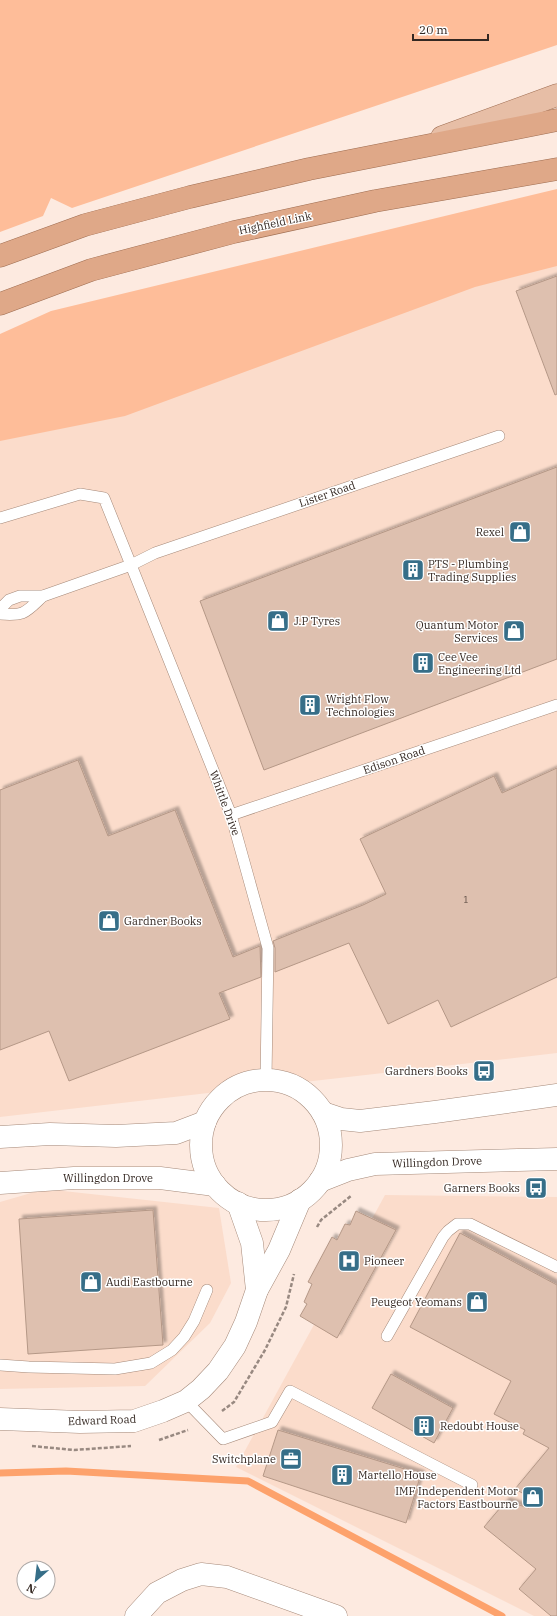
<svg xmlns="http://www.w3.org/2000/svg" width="557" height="1616" font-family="'IBM Plex Serif',serif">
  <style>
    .built { fill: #fbdccb }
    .green { fill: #febd99 }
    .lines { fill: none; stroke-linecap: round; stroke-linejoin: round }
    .stream { stroke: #fda26c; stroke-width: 7 }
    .building { fill: #dec0af; stroke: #b59887; filter: url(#shadow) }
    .service-casing { stroke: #a58979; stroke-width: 12 }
    .minor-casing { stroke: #a58979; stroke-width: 23 }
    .tertiary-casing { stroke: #a58979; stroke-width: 23 }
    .primary-casing { stroke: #9e6d51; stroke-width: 23 }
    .trunk-casing { stroke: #9e6d51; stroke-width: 23 }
    .path { stroke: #988981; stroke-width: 2.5; stroke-dasharray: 4 2; stroke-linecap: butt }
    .service { stroke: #fff; stroke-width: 11 }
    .minor { stroke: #fff; stroke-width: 22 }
    .tertiary { stroke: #fff; stroke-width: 22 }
    .primary { stroke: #e7bea6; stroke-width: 22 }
    .trunk { stroke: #dfa888; stroke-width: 22 }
    .labels { text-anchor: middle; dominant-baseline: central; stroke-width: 3; stroke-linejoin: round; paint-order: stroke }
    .number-label { font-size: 9px; fill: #5e4e45 }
    .street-label { font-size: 11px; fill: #342822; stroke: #fff }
    .poi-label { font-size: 11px; fill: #342822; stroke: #fff; text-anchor: start }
  </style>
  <defs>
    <filter id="shadow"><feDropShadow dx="3.5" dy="-3.5" stdDeviation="1" flood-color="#0004"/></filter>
  </defs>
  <rect width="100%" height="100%" fill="#fdeae0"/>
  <g class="built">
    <polygon points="557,235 557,1053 0,1117 0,423"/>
    <polygon points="45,1189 219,1208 231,1283 210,1323 145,1386 0,1389 0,1202"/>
    <polygon points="385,1195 557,1197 557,1616 534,1616 236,1467"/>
  </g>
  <g class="green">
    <polygon points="0,0 557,0 557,45 72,208 51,198 43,216 0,232"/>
    <polygon points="557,189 557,266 475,287 125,416 0,441 0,334 51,311"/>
  </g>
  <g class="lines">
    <polyline class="stream" points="0,1473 66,1471 248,1481 502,1616"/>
  </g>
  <g class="building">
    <polygon points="557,276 557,394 555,395 516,291"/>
    <polygon points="557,467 557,659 264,770 200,601"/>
    <polygon points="78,760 108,836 175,810 233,957 260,946 261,977 219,993 230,1019 69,1081 49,1031 0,1050 0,790"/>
    <polygon points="557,768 557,977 451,1027 438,1000 388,1024 349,943 275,972 275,948 273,941 363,905 386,894 360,839 494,776 502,793"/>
    <polygon points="153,1210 163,1345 28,1354 19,1219"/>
    <polygon points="356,1211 396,1230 337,1338 300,1316 307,1304 304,1302 312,1284 308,1282 332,1237 337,1240 345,1224 350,1225"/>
    <polygon points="460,1233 557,1285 557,1616 551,1616 519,1589 536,1569 484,1527 506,1501 529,1508 533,1499 515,1489 549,1448 523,1434 525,1430 494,1414 511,1381 410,1327"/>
    <polygon points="391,1374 453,1408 434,1443 372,1408"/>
    <polygon points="278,1430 421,1474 406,1523 263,1476"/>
  </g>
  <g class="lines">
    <g class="service-casing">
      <g id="service">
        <polyline points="0,518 80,494 104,498 131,565 43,596 20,596 9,600 0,609"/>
        <path d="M0 614C25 616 25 613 43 596"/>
        <polyline points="231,815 557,705"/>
        <polyline points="266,1080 268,948 231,815 131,565 155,553 499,436"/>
        <polyline points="387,1336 443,1237 448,1231 457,1224 470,1224 557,1267"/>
        <polyline points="0,1365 29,1367 115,1369 151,1363 172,1350 184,1337 194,1321 207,1290"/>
        <polyline points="186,1401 223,1439 272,1422 290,1391 472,1485"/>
      </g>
    </g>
    <g class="minor-casing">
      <g id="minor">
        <polyline points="238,1203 252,1243 257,1290"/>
        <polyline points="0,1419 80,1422 134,1421 163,1411 186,1401 201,1389 218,1371 235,1346 246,1322 257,1290 279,1250 300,1200"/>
        <polyline points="136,1616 157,1593 182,1580 201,1574 227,1577 336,1616"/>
      </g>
    </g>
    <g class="tertiary-casing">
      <g id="tertiary">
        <circle cx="266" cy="1145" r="65"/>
        <polyline points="323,1113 341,1119 360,1121 435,1112 557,1095"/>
        <polyline points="0,1137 50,1134 116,1136 176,1133 205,1122"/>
        <polyline points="320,1181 348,1170 375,1164 557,1159"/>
        <polyline points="0,1183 74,1178 160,1178 215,1185"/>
      </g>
    </g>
    <g class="primary-casing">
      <polyline id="primary" points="442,137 557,95"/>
    </g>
    <g class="trunk-casing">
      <g id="trunk">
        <polyline points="0,256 85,225 190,197 309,169 557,120"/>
        <polyline points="0,304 91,270 234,232 375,201 557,169"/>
      </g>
    </g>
    <g class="path">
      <polyline points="317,1227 321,1220 351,1196"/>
      <polyline points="222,1411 234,1402 265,1350 286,1307 294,1274"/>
      <polyline points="159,1440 188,1430"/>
      <polyline points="32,1446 74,1450 131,1446"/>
    </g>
    <use href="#service" class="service"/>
    <use href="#minor" class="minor"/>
    <use href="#tertiary" class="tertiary"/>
    <use href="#primary" class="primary"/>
    <use href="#trunk" class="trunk"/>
  </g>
  <defs>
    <g id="shop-square" transform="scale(1.15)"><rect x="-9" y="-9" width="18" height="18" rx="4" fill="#366e88" stroke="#fff"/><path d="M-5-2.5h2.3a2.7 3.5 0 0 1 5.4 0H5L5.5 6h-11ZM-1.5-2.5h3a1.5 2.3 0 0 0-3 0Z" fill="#fff"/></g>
    <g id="building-square" transform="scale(1.15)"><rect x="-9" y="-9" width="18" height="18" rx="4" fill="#366e88" stroke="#fff"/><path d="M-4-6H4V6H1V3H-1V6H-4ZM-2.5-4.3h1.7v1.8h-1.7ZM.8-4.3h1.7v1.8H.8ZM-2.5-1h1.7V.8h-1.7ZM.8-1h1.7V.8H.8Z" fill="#fff"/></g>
    <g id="bus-square" transform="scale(1.15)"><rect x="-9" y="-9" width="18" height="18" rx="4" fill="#366e88" stroke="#fff"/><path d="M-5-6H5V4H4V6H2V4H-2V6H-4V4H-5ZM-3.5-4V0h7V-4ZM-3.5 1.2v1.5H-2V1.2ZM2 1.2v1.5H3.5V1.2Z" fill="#fff"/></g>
    <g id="hospital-square" transform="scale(1.15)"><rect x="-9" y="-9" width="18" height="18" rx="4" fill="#366e88" stroke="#fff"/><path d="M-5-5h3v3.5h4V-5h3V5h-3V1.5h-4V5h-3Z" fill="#fff"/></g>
    <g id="office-square" transform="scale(1.15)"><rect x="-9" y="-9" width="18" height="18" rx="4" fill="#366e88" stroke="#fff"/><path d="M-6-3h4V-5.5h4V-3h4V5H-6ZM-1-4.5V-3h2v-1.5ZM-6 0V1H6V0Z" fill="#fff"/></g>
  </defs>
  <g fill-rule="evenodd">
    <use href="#shop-square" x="520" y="532"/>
    <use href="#building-square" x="413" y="570"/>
    <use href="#shop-square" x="278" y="621"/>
    <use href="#shop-square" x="514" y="631"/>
    <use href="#building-square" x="423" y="663"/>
    <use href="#building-square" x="310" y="705"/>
    <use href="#shop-square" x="109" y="921"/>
    <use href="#bus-square" x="484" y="1071"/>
    <use href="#bus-square" x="536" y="1188"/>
    <use href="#hospital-square" x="349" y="1261"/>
    <use href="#shop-square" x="91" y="1282"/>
    <use href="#shop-square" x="477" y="1302"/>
    <use href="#building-square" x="424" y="1426"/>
    <use href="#office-square" x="291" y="1459"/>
    <use href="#building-square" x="342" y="1475"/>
    <use href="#shop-square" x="533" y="1497"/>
  </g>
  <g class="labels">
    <g class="number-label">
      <text x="466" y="899">1</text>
    </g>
    <g class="street-label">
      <text transform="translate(275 223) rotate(-12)">Highfield Link</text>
      <text transform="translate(327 494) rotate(-19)">Lister Road</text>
      <text transform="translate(394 760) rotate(-19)">Edison Road</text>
      <text transform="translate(225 803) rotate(70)">Whittle Drive</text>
      <text transform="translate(437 1162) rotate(-2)">Willingdon Drove</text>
      <text x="108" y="1178">Willingdon Drove</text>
      <text transform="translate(102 1420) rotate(-2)">Edward Road</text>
    </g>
    <g class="poi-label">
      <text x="504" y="532" text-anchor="end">Rexel</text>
      <text x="428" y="564">PTS - Plumbing<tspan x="428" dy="13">Trading Supplies</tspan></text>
      <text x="294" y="621">J.P Tyres</text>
      <text x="498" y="625" text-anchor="end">Quantum Motor<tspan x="498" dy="13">Services</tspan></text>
      <text x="438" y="657">Cee Vee<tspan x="438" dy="13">Engineering Ltd</tspan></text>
      <text x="326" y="699">Wright Flow<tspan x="326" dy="13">Technologies</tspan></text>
      <text x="124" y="921">Gardner Books</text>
      <text x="468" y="1071" text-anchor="end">Gardners Books</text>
      <text x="520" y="1188" text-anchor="end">Garners Books</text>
      <text x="364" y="1261">Pioneer</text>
      <text x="106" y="1282">Audi Eastbourne</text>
      <text x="462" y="1302" text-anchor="end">Peugeot Yeomans</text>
      <text x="440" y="1426">Redoubt House</text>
      <text x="276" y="1459" text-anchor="end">Switchplane</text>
      <text x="358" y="1475">Martello House</text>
      <text x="518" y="1491" text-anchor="end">IMF Independent Motor<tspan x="518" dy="13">Factors Eastbourne</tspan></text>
    </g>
  </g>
  <g transform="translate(36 1580) rotate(208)"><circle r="19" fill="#ffffff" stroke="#aea9a7"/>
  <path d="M0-3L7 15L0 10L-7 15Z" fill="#366e88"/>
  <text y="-6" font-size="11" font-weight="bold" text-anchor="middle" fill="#342822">N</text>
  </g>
  <path d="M413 34v6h75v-6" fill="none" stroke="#342822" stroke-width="2"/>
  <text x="419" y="34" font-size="12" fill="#342822" stroke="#ffffff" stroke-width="3" paint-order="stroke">20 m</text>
</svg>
